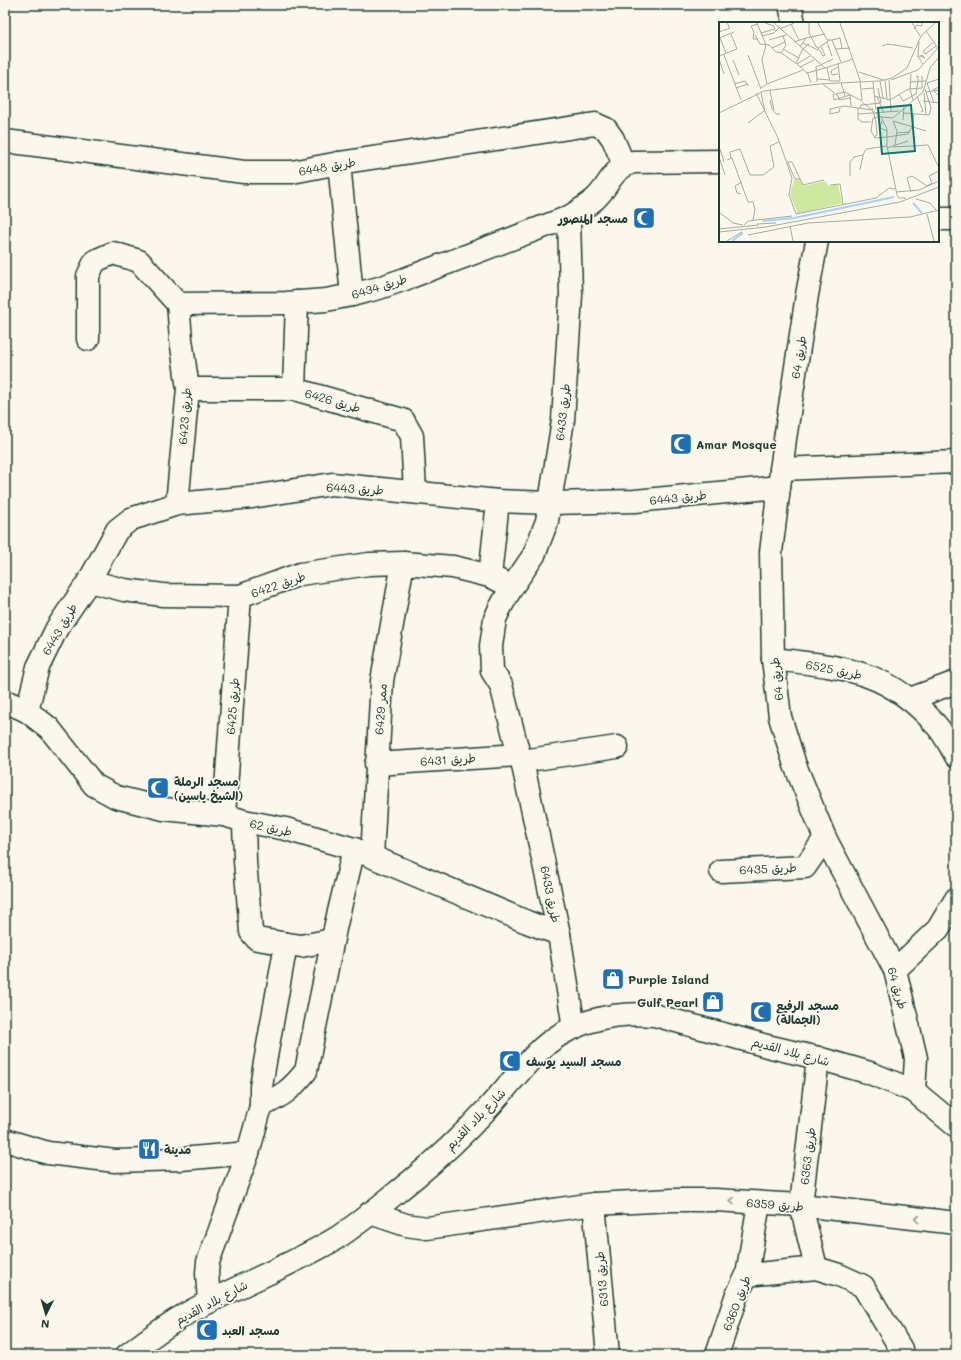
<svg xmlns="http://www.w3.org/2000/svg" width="961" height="1360" font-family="Mali,'Playpen Sans Arabic',sans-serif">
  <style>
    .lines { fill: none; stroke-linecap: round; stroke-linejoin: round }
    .minor-casing { stroke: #1f3d34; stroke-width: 25 }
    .tertiary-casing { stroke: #1f3d34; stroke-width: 25 }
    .minor { stroke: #fbf7ec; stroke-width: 22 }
    .tertiary { stroke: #fbf7ec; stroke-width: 22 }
    .oneway { stroke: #8d9a90 }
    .labels { text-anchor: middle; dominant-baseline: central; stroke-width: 3.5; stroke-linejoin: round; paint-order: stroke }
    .street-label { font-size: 12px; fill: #1f3d34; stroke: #fbf7ec }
    .poi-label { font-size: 12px; font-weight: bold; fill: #1f3d34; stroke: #fbf7ec; text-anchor: start }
    .inset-river { fill: none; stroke: #a4d1ff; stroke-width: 2 }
    .inset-road { fill: none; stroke: #a3ada2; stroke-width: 1 }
    .view { fill: #0f766e; fill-opacity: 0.15; stroke: #0f766e; stroke-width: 2 }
    .inset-edge { fill: none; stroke: #1f3d34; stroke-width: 2 }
  </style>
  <rect width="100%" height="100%" fill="#fbf7ec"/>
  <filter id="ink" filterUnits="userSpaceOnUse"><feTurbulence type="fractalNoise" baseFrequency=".025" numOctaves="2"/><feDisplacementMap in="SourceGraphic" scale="8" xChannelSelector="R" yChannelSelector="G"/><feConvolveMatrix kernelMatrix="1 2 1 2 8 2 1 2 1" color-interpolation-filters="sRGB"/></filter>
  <g filter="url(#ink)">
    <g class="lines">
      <g class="minor-casing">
        <g id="minor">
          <polyline points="5,141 244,172 292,172 339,163 595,124 606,129 613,139 624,165"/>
          <polyline points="339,163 352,295"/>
          <polyline points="569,217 571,295 566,374 563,420 547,521 534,555 512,587 500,608 495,619 491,646 492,671 501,685 519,755 522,761 559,934 574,1028"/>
          <polyline points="938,219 956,219"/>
          <path d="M178 304 286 303 326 300 352 295 379 288 405 279 569 217C578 211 587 206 595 199 611 184 610 170 633 162L720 161"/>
          <polyline points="88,339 88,276 95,261 113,253 139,261 178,304"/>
          <polyline points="188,389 294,389 403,420 412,436 415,492"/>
          <polyline points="294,389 297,302"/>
          <polyline points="781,469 956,462"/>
          <polyline points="177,504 188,389 181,339 178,304"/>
          <polyline points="490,576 498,501"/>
          <polyline points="89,581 124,590 163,595 240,596 300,574 369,564 403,563 453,567 490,576 512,587"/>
          <path d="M773 659C841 667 888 669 936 725 944 733 950 746 956 756"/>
          <polyline points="910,699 956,682"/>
          <polyline points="5,701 27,711 49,728 94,785 116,797 164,809 224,815 244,821 286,829 354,849 527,922 559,934"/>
          <polyline points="27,711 38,667 57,628 89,581 117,530 131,519 177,504 252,497 332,484 498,501 551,503 635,501 779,487"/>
          <polyline points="522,761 617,747"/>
          <polyline points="376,764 519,755"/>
          <polyline points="224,815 240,596"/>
          <polyline points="244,821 245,861 251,932 257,939 301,946 332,940"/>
          <polyline points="372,856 382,681 403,563"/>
          <polyline points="721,871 805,867 825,838"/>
          <polyline points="895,970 938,929 956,899"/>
          <polyline points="818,1058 801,1205 816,1268 839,1275 863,1286 901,1349 902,1355"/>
          <path d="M261 1106C282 1096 291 1090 306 1071L336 924 354 849"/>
          <polyline points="5,1140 48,1153 115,1161 181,1159 248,1153"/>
          <polyline points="594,1204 608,1355"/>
          <polyline points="370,1213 406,1225 427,1228 594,1204 672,1200 715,1200 801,1205 956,1223"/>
          <polyline points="747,1275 816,1268"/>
          <polyline points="209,1302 207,1273 208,1262 248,1153 261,1106 261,1087 264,1068 286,944"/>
          <polyline points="717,1355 736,1297 747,1275 759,1203"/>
        </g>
      </g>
      <g class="tertiary-casing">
        <g id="tertiary">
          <polyline points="790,5 794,23"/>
          <polyline points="817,241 807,295 785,439 771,552 773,659 780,717 795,765 825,838 895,970 916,1058 914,1091"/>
          <path d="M127 1355C147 1340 166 1325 188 1313 236 1286 288 1267 335 1239 362 1222 387 1200 412 1180 439 1158 465 1133 489 1107 505 1089 520 1071 536 1054 567 1022 612 1011 654 1015L767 1046 818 1058 870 1073 914 1091 956 1126"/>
        </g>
      </g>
      <use href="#minor" class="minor"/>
      <use href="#tertiary" class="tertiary"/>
    </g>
    <defs><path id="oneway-chevron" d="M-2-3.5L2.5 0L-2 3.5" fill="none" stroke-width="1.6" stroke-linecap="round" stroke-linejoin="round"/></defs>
    <g class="oneway">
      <use href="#oneway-chevron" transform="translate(732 1201) rotate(-177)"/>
      <use href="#oneway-chevron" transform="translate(917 1219) rotate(-173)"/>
    </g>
  </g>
  <defs>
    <g id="mosque-square" transform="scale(1.15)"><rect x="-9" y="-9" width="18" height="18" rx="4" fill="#1f6fb2" stroke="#fbf7ec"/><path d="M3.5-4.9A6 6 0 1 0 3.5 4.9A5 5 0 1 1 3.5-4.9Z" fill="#fff"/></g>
    <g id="shop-square" transform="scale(1.15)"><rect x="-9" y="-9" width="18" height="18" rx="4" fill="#1f6fb2" stroke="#fbf7ec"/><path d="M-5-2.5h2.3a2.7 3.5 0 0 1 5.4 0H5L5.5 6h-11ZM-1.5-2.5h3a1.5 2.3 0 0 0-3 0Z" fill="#fff"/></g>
    <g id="restaurant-square" transform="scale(1.15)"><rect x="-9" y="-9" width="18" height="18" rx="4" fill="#1f6fb2" stroke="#fbf7ec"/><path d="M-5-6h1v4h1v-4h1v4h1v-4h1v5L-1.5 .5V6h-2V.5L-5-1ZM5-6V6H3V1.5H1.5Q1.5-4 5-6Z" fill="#fff"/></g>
  </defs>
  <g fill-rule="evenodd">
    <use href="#mosque-square" x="644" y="218"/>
    <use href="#mosque-square" x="681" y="444"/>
    <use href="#mosque-square" x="158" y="788"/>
    <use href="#shop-square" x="613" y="979"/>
    <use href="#shop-square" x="713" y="1002"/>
    <use href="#mosque-square" x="761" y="1012"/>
    <use href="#mosque-square" x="510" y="1061"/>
    <use href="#restaurant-square" x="149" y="1149"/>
    <use href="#mosque-square" x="207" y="1330"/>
  </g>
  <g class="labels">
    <g class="street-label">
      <text transform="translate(327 166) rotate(-10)">طريق 6448</text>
      <text transform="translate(379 286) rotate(-17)">طريق 6434</text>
      <text transform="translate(798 357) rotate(-81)">طريق 64</text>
      <text transform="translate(333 400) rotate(16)">طريق 6426</text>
      <text transform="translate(562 412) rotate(-84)">طريق 6433</text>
      <text transform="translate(184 416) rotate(-86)">طريق 6423</text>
      <text transform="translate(355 488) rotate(3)">طريق 6443</text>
      <text transform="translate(678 497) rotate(-6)">طريق 6443</text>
      <text transform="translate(278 584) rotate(-19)">طريق 6422</text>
      <text transform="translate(59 629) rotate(-60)">طريق 6443</text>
      <text transform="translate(834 669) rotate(11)">طريق 6525</text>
      <text transform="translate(776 679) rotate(-96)">طريق 64</text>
      <text transform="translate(232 706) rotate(-86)">طريق 6425</text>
      <text transform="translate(380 709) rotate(-86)">ممر 6429</text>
      <text transform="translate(448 759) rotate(-4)">طريق 6431</text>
      <text transform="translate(271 827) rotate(12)">طريق 62</text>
      <text transform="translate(768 868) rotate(-3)">طريق 6435</text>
      <text transform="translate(551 894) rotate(78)">طريق 6433</text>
      <text transform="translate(898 988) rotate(74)">طريق 64</text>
      <text transform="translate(791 1051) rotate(15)">شارع بلاد القديم</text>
      <text transform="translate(475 1119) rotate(-46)">شارع بلاد القديم</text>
      <text transform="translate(807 1156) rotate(-83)">طريق 6363</text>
      <text transform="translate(775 1204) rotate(4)">طريق 6359</text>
      <text transform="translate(601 1279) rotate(-95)">طريق 6313</text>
      <text transform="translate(211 1302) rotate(-28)">شارع بلاد القديم</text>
      <text transform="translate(736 1303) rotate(-69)">طريق 6360</text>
    </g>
    <g class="poi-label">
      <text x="628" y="218" text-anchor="end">مسجد المنصور</text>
      <text x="696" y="444">Amar Mosque</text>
      <text x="174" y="781">مسجد الرملة<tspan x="174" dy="14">(الشيخ ياسين)</tspan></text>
      <text x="628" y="979">Purple Island</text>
      <text x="698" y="1002" text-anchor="end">Gulf Pearl</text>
      <text x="776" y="1005">مسجد الرفيع<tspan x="776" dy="14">(الجمالة)</tspan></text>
      <text x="526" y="1061">مسجد السيد يوسف</text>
      <text x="164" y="1149">مدينة</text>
      <text x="222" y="1330">مسجد العبد</text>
    </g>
  </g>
  <g transform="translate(719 22)">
    <rect width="220" height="220" fill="#fbf7ec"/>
    <path d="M80 157 85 164 106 159 110 164 119 162 123 181 79 192 71 173 75 158Z" fill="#cde89f"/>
    <path class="inset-river" d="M194 181 203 191M44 199 75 196 175 175M13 219 24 211"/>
    <path class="inset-road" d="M38 1 47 23M46 1 55 4 56 9M55 1 106 46 134 37M90 1V11L98 26M99 1 108 18H113M121 1 141 58 143 78M193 1 201 14M72 2 80 18M61 7 75 1M195 7 198 3 203 4V1M207 9 219 26M0 10 11 6 8 1M42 11 55 7M36 13 41 22 50 23 57 30 62 31 78 42 89 52 92 61M43 14 55 11 60 6M0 16 15 10M1 16 7 31M38 17H34L35 10 32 4 39 2M50 18 67 13M113 18 122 40M113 18 121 16 123 26M75 20 87 16M108 20 113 34M200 20 199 35 204 42M84 21 99 28M163 24 169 22 194 26M81 25 87 16 106 12M102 25 106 33 104 34 99 26 111 18M53 26 66 20M64 27 80 36M117 27 131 26M62 31 67 23 64 14M206 32 204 29 215 20M206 32 217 24M5 33 22 78M29 33 42 67M0 34 18 27 12 12M199 35 203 33 206 36 201 34M0 37 5 52M14 38 20 53M77 42 83 28 90 22M78 42 91 34M81 45 95 38M108 46 111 59M140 50 164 58M88 51 106 46M119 52 113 53 112 49 119 45M192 52 191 67 194 78M98 57 97 45 114 37M166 58 168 77M170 58 172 90M172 58 199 48 220 25M111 59H121L119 41M161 59 164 76M98 60V57L111 58M154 60 157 88M191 60 207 59M122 61 126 74M208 61 215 81M208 61 220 57M15 62 26 59 29 64M48 62 84 48M104 62 119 74 120 78 131 76M220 65 214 68 220 74M17 66 29 62M42 66 48 62 43 38 47 23M143 67 155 66M191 67 203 66V54M51 69 55 88M207 70 220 68M37 71 59 116 73 156 70 173 77 192 157 176 170 166 176 167M42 71 46 90M205 71 207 93M114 72 115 78 131 73 132 84M117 72 126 70 143 79M180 72 184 79 197 72 199 59V54L197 55M155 74 171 78 191 66M198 74 204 89 202 90M158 75 165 91M51 78 53 87 57 92H61M204 79 220 81M143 80 162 95 174 96 204 70 211 46 220 35M125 84 153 88M121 86 120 90 111 92V87L125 84M139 86V97L143 100H152M141 86 142 83 162 81 159 66M153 86 157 100 158 113 155 115M0 91 45 69 100 62 161 59 173 56 188 46 202 14 216 1M184 91 210 93 212 86 206 67M139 92 180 89M159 95 154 96 152 109 156 116 168 115M162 95 168 107V124L178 173 180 176H187M184 98 185 85M163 99 161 106 168 109M174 99 207 109M174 99 178 109 176 123M29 101 45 89M194 105 195 91M177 111 191 110M168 115 189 112 193 105M174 125 209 123 220 146M168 126 189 119M1 127 5 140M0 135 6 153M12 136 11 130 21 127 31 153H44L55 145 51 124 60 120M8 138 13 136 29 180H34L36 187 34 198M68 140H73L84 163 105 158M69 141 76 157H81M141 148 144 133M131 154V140L135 135 144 133 147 127 168 124M111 163 121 162 124 182M177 170 200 168 220 159M192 170 188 156 193 154 208 164 213 161 210 154 220 149M22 172 18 171 16 164 23 160M197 177 211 181 217 188M0 190 14 201 24 203M208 192 215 219M38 202 57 201M25 203 29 199 73 194M71 204 74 219M0 207 40 203M0 210 47 205 181 180 220 165M29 213 89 201 191 195 220 188M8 219 23 210"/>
    <path class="view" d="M192 83 196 129 163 132 159 86Z"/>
    <rect width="220" height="220" class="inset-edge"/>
  </g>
  <rect width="961" height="1360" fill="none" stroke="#fbf7ec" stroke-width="20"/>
  <rect x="10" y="10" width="941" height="1340" fill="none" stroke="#1f3d34" stroke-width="1.5" filter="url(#ink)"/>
  <g transform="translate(46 1314) rotate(185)" stroke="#fbf7ec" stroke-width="3" paint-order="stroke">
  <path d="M0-3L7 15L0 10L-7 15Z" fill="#1f3d34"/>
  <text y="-6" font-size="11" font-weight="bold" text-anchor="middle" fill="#1f3d34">N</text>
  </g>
</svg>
